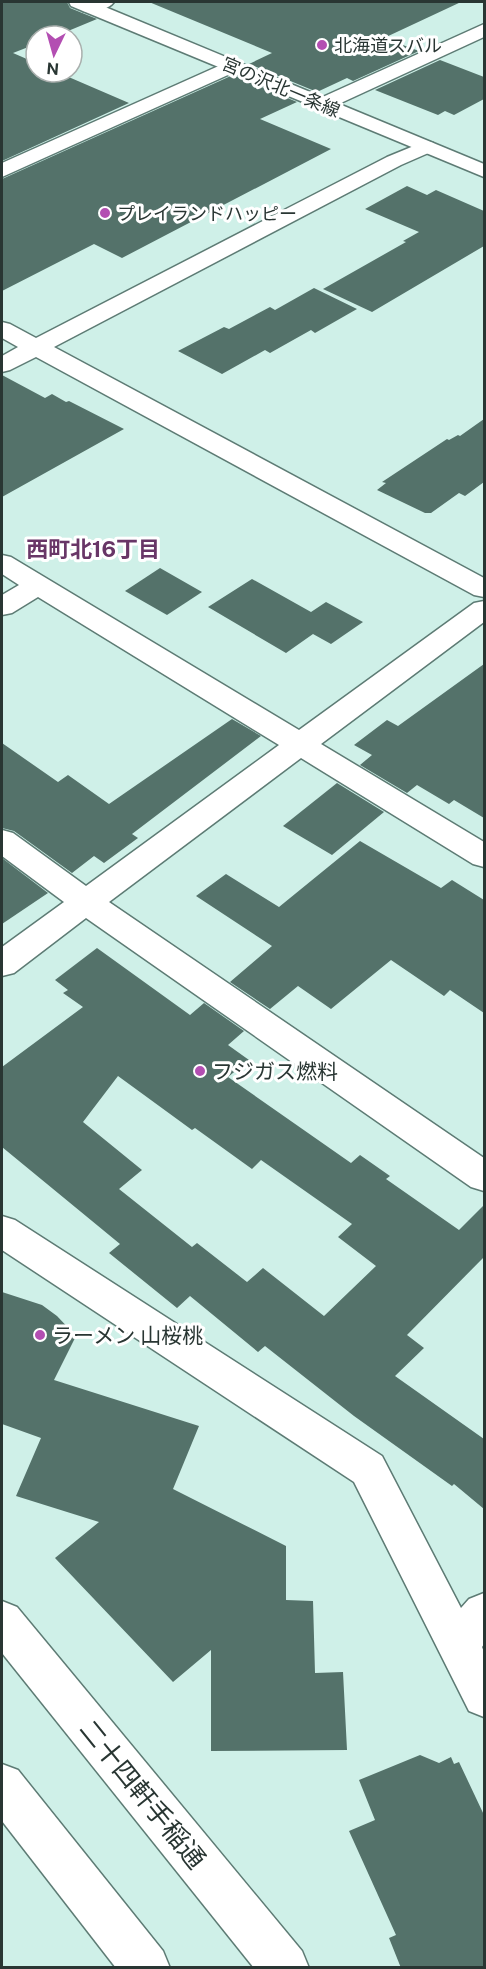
<svg xmlns="http://www.w3.org/2000/svg" width="486" height="1969" font-family="'Public Sans','Noto Sans JP',sans-serif">
  <style>
    .building { fill: #54726a; fill-rule: evenodd }
    .lines { fill: none; stroke-linecap: round; stroke-linejoin: round }
    .minor-casing { stroke: #5d7b74; stroke-width: 3 }
    .major-casing { stroke: #5d7b74; stroke-width: 3 }
    .minor { fill: #fff; fill-rule: evenodd }
    .major { fill: #fff; fill-rule: evenodd }
    .poi-dot { fill: #b34eb2; stroke: #fff; stroke-width: 2 }
    .labels { text-anchor: middle; dominant-baseline: central; stroke-width: 6; stroke-linejoin: round; paint-order: stroke }
    .far-poi-label { font-size: 18px; fill: #293633; stroke: #fff; text-anchor: start }
    .far-street-label { font-size: 18px; fill: #293633; stroke: #fff }
    .poi-label { font-size: 21px; fill: #293633; stroke: #fff; text-anchor: start }
    .neighbourhood-label { font-size: 22px; font-weight: bold; fill: #683667; stroke: #fff }
    .near-street-label { font-size: 26px; fill: #293633; stroke: #fff }
  </style>
  <rect width="100%" height="100%" fill="#cff0e8"/>
  <g class="building">
    <polygon points="2,2 67,2 70,8 97,19 56,36 36,36 36,44 13,53 36,63 36,72 57,72 129,103 2,161"/>
    <polygon points="149,2 461,2 384,38 419,51 353,81 347,78 317,92 249,64 272,53"/>
    <polygon points="440,60 484,77 484,99 454,115 445,111 438,115 375,90"/>
    <polygon points="233,75 297,102 260,119 331,149 122,258 94,244 2,291 2,179"/>
    <polygon points="407,186 427,195 436,190 484,211 484,246 372,312 323,289 406,242 403,241 419,232 365,209"/>
    <polygon points="314,288 357,309 315,333 311,330 270,353 265,350 222,374 178,351 224,327 229,329 270,307 275,310"/>
    <polygon points="2,375 45,398 52,394 66,402 69,401 124,429 2,497"/>
    <polygon points="484,419 484,482 465,496 459,493 431,513 425,513 377,490 386,483 382,482 447,439 449,440 458,435 460,436"/>
    <polygon points="160,568 202,592 167,615 125,591"/>
    <polygon points="252,579 311,612 326,602 363,622 331,644 313,634 286,653 208,607"/>
    <polygon points="484,664 484,818 454,800 449,804 417,785 407,793 360,765 372,755 354,745 387,720 398,726"/>
    <polygon points="232,719 261,736 132,834 138,838 104,863 94,856 72,873 14,831 2,828 2,743 58,782 68,775 109,804"/>
    <polygon points="337,783 384,812 332,855 283,826"/>
    <polygon points="360,841 441,888 452,880 484,900 484,1013 450,990 444,996 391,960 331,1009 298,986 270,1009 230,982 272,946 196,896 226,874 279,907"/>
    <polygon points="2,858 48,893 2,924"/>
    <path d="M97 948 190 1015 204 1003 244 1031 228 1045 249 1060 228 1077 351 1163 360 1155 390 1176 386 1179 459 1230 484 1205V1257L407 1335 424 1348 395 1376 484 1439V1509L454 1484 452 1486 354 1416 265 1346 258 1352 190 1296 177 1308 109 1253 120 1244 2 1147V1067L83 1007 63 993 68 990 55 980ZM118 1076 192 1130 195 1128 252 1169 261 1160 352 1224 338 1237 376 1266 324 1316 263 1268 247 1282 197 1243 192 1247 119 1189 142 1170 83 1122Z"/>
    <polygon points="2,1292 42,1305 57,1316 76,1336 54,1380 199,1426 173,1489 286,1546 286,1600 313,1601 315,1673 343,1672 347,1750 211,1751 211,1650 173,1682 55,1558 99,1522 16,1496 41,1438 2,1424"/>
    <polygon points="420,1755 439,1763 451,1757 454,1764 459,1762 484,1815 484,1968 401,1968 389,1938 396,1935 349,1831 375,1820 359,1780"/>
  </g>
  <g class="lines">
    <g class="minor-casing">
      <g id="minor">
        <path d="M88 2H114C108 10 93 13 83 11L81 7Z"/>
        <polygon points="484,24 484,37 330,108 316,108 313,104 316,100"/>
        <polygon points="232,60 239,62 242,66 239,70 2,177 2,163"/>
        <polygon points="426,141 433,143 436,147 433,151 401,165 54,347 484,578 484,597 474,595 36,357 10,370 2,372 2,356 18,347 2,338 2,322 10,324 36,338 387,157"/>
        <polygon points="2,555 11,557 299,730 474,603 484,601 484,622 321,744 484,842 484,867 473,864 301,758 109,902 484,1158 484,1191 471,1187 86,918 14,973 2,976 2,947 64,902 2,856 2,830 13,833 86,886 279,745 38,597 12,613 2,615 2,595 19,585 2,574"/>
        <polygon points="2,1216 15,1220 382,1456 461,1608 469,1599 484,1593 484,1644 482,1647 484,1652 484,1717 469,1711 354,1482 2,1250"/>
        <polygon points="2,1601 17,1607 302,1951 309,1968 254,1968 2,1653"/>
        <polygon points="2,1764 18,1770 163,1951 170,1968 116,1968 2,1821"/>
      </g>
    </g>
    <g class="major-casing">
      <polygon id="major" points="69,2 93,2 484,164 484,177 71,6"/>
    </g>
    <use href="#minor" class="minor"/>
    <use href="#major" class="major"/>
  </g>
  <g class="poi-dot">
    <circle cx="322" cy="45" r="6"/>
    <circle cx="105" cy="213" r="6"/>
    <circle cx="200" cy="1071" r="6"/>
    <circle cx="40" cy="1335" r="6"/>
  </g>
  <g class="labels">
    <g class="far-poi-label">
      <text x="334" y="45">北海道スバル</text>
      <text x="117" y="213">プレイランドハッピー</text>
    </g>
    <g class="far-street-label">
      <text transform="translate(281 87) rotate(23)">宮の沢北一条線</text>
    </g>
    <g class="poi-label">
      <text x="212" y="1071">フジガス燃料</text>
      <text x="52" y="1335">ラーメン 山桜桃</text>
    </g>
    <g class="neighbourhood-label">
      <text x="93" y="549">西町北16丁目</text>
    </g>
    <g class="near-street-label">
      <text transform="translate(143 1794) rotate(51)">二十四軒手稲通</text>
    </g>
  </g>
  <rect width="486" height="1969" fill="none" stroke="#293633" stroke-width="6"/>
  <g transform="translate(54 54) rotate(185)"><circle r="28" fill="#ffffff" stroke="#a9afad" stroke-width="1.5"/>
  <path d="M0-4.5L10 22L0 15L-10 22Z" fill="#b34eb2"/>
  <text y="-9" font-size="16" font-weight="bold" text-anchor="middle" fill="#293633">N</text>
  </g>
</svg>
